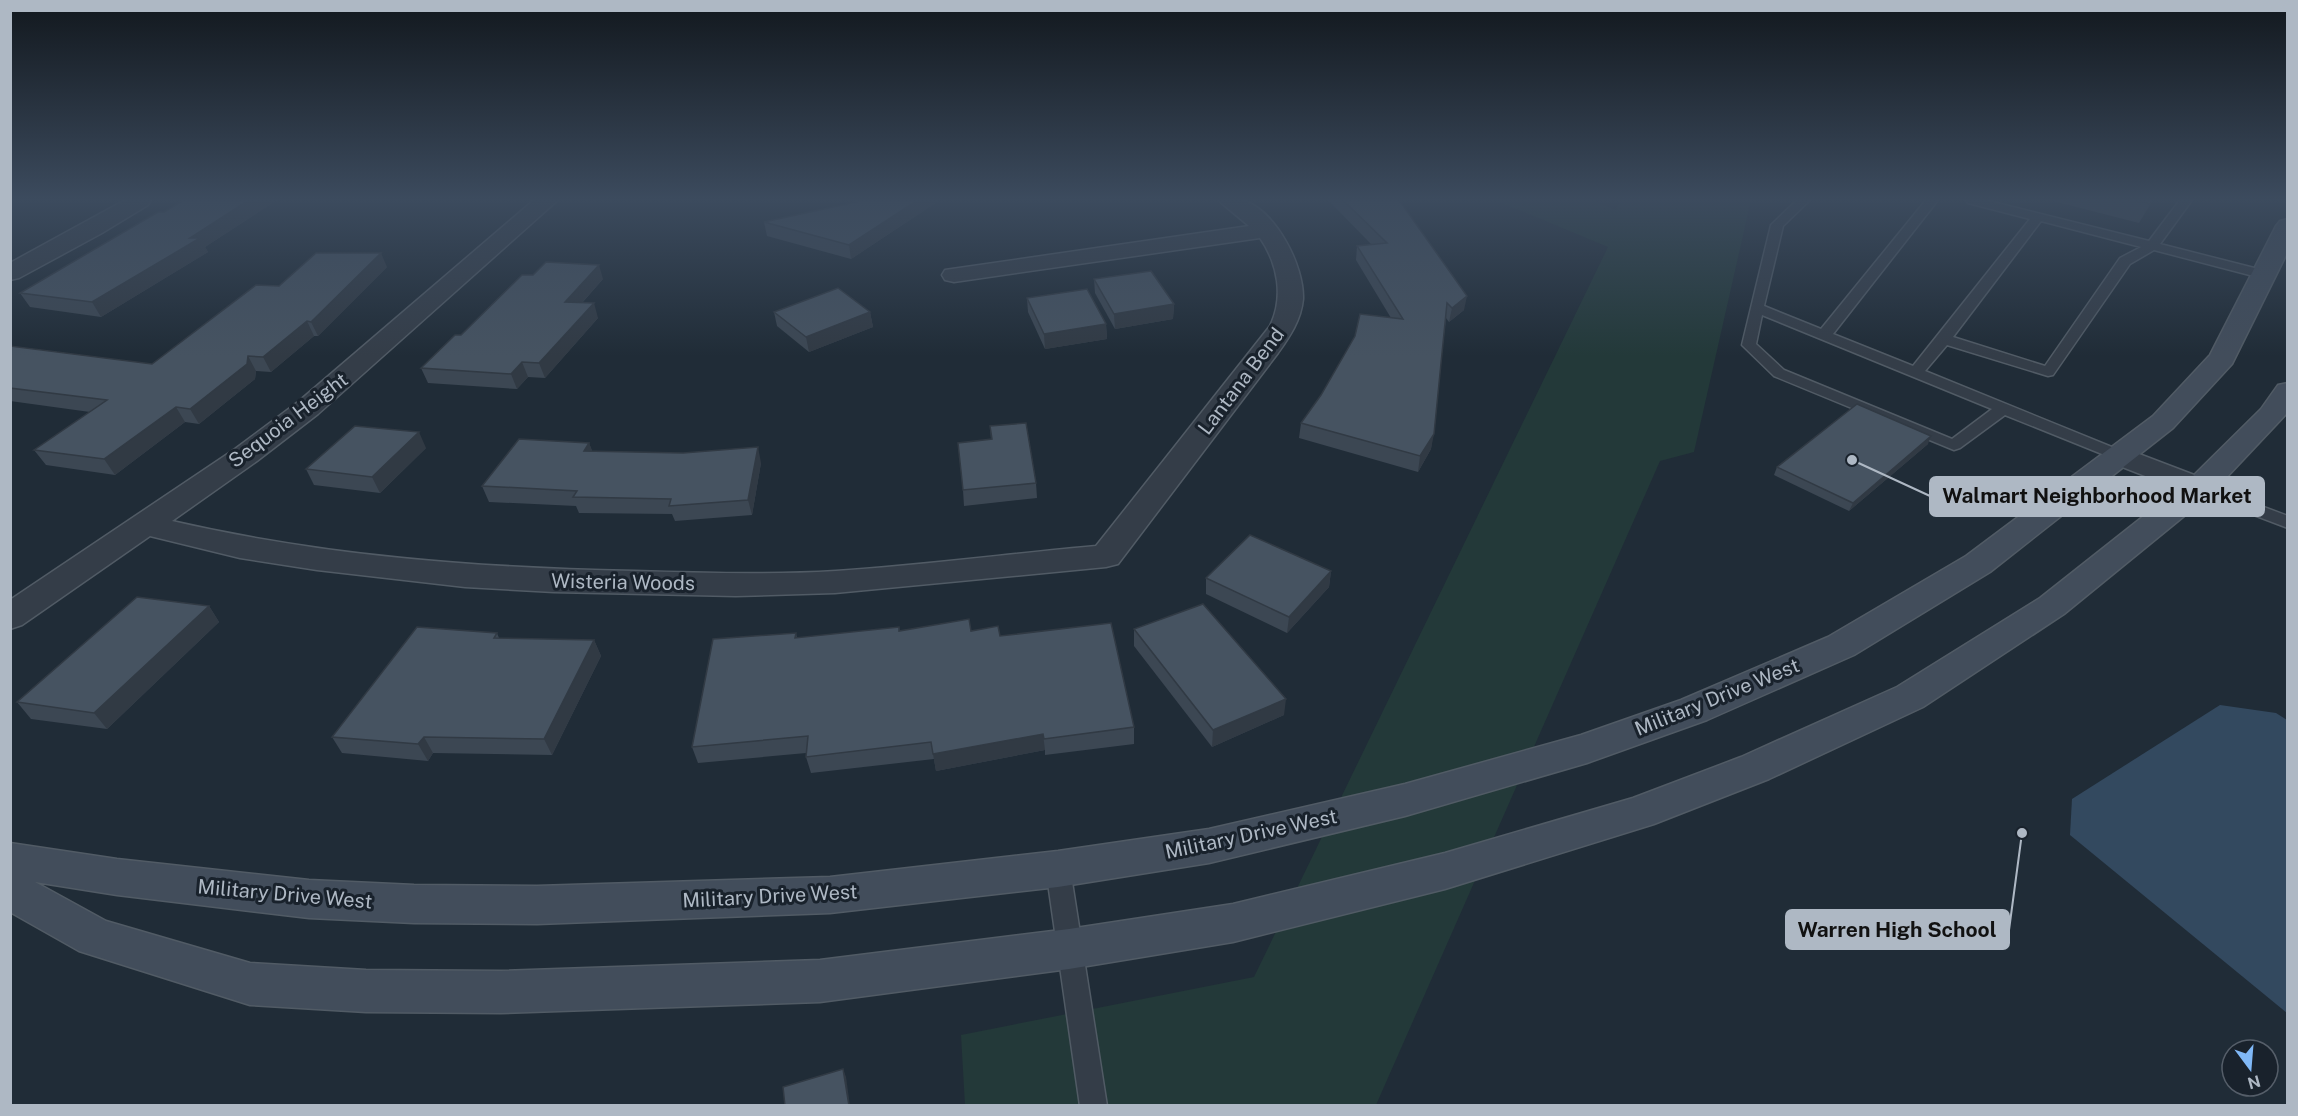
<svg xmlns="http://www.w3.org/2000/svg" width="2298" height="1116" font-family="'Public Sans',sans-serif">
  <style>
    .green { fill: #233939 }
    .water { fill: #33495f }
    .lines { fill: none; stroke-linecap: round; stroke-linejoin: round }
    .service-casing { stroke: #515b65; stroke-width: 3 }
    .minor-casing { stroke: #515b65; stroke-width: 3 }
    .secondary-casing { stroke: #515b65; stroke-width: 3 }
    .service { fill: #343d48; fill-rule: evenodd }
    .minor { fill: #343d48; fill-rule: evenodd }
    .secondary { fill: #424d5b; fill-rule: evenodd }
    .wall { fill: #3c4753 }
    .shaded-wall { fill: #313a44 }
    .building { fill: #465361; stroke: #313a44; stroke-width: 1.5 }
    .labels { text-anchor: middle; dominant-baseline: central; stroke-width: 6; stroke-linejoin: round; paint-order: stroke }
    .street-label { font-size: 20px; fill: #aeb8c4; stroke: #19222c }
    .leader { fill: none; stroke: #aeb8c4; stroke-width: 2 }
    .callout-dot { fill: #aeb8c4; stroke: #19222c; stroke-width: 2 }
    .callout { fill: #aeb8c4; stroke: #aeb8c4; stroke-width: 2 }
    .callout-label { font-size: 21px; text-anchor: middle; font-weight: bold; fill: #111 }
  </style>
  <rect width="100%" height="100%" fill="#202c37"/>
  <polygon class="green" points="1495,200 1591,200 1616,210 1620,200 1751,200 1694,452 1660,461 1376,1105 965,1105 961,1035 1254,977 1608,247"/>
  <polygon class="water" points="2220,705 2276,713 2287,720 2287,1013 2070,835 2072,799"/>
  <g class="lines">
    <g class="service-casing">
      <g id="service">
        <path d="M1797 200H1810L1783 226 1764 306 1821 329 1926 200H1938L1833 334 1913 366 2030 219 1968 203 1966 200H1985L2149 241 2180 200H2192L2160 244 2270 272 2272 275 2265 279 2154 250 2130 264 2053 375 2048 376 1947 345 1925 371 2124 452 2126 455 2124 458H2112L2005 415 1960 448 1954 450 1774 376 1742 345 1771 225ZM2041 221 2141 247 2120 258 2045 366 1953 337ZM1762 315 1992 409 1952 439 1784 370 1756 344Z"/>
        <polygon points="2199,483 2288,516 2288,528 2193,492 2191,488 2193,484"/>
        <polygon points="1058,859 1066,862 1070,869 1107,1106 1080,1106 1046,869 1050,862"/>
      </g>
    </g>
    <g class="minor-casing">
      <g id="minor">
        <polygon points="125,200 151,200 148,205 102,233 19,278 10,280 10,263"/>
        <path d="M534 200H558L318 414 257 461 172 521C324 556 479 568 635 571 702 573 769 575 836 571 923 565 1009 554 1096 546L1270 326C1284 297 1278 264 1260 238L954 282 945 280 942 275 945 270 1249 226 1218 200C1226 200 1238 198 1245 201 1277 213 1304 266 1303 299 1301 320 1290 336 1278 353L1118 564 1106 567 835 593 736 596 554 592 465 587 317 570 240 558 150 536 22 625 10 629V600L235 449 298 402Z"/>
        <polygon points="2118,446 2210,481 2214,488 2210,495 2199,497 2107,461 2103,455 2107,449"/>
      </g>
    </g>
    <g class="secondary-casing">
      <polygon id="secondary" points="2288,219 2288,251 2232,364 2173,428 1990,572 1854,655 1707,720 1587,763 1405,816 1209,863 1058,887 830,913 537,924 414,923 309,918 117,895 35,882 106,921 250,963 366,970 501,971 820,960 1069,929 1233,904 1445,853 1633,798 1741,757 1897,687 2040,598 2188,481 2261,409 2278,385 2288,383 2288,412 2210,495 2064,614 1923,707 1769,779 1654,824 1445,889 1233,942 1069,969 820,1002 501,1013 366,1012 250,1005 79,951 10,912 10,843 117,859 309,880 414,885 537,886 830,877 1058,851 1209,829 1405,784 1581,735 1681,700 1828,637 1966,556 2153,416 2210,355 2276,226 2280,221"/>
    </g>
    <use href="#service" class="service"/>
    <use href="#minor" class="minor"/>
    <use href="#secondary" class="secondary"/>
  </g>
  <g class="wall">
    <polygon points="184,200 277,200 205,247 208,252 101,317 30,307 20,293 164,212"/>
    <polygon points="865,200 940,200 851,259 767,236 764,222"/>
    <polygon points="1328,200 1399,200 1464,310 1449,322 1446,318 1431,449 1418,472 1299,438 1301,423 1391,318 1356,260 1357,246 1372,245"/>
    <polygon points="2049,200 2153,200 2139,223"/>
    <polygon points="387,267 318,336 314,336 271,372 256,371 255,379 199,424 185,422 115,475 46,465 34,450 90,412 10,401 10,346 152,364 279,286"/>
    <polygon points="603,279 582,303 598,318 545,378 528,377 517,389 428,383 421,368 461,335"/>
    <polygon points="1094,279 1174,304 1173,319 1115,329 1095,293"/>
    <polygon points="1027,298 1106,324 1107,339 1045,349 1028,312"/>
    <polygon points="774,312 870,312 873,327 809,352 777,326"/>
    <polygon points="990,426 1036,483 1037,498 964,506 963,490 991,440"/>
    <polygon points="589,443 592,451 761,463 752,515 675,521 672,514 579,513 576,506 489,502 482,486"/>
    <polygon points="1928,444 1849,511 1774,475 1777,467"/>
    <polygon points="426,448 380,493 314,485 306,469"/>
    <polygon points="1331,571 1329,587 1287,633 1206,594 1206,578"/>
    <polygon points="209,606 219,622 107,729 31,719 17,702"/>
    <polygon points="899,627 900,630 971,631 1000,636 1134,727 1134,744 1045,755 1045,750 936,771 934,759 811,773 806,757 806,753 698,763 692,747 796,633 797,638"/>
    <polygon points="1134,629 1284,715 1212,747 1134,646"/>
    <polygon points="497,633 499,638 594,640 601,656 552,755 433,753 428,761 342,753 332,737"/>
  </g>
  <g class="shaded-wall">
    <polygon points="249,200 277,200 205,247 208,252 101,317 92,302"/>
    <polygon points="918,200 940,200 851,259 849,245"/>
    <polygon points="2152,200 2153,200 2139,223 2150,204"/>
    <polygon points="381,253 387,267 318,336 311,322"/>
    <polygon points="599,265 603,279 570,316 565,302"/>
    <polygon points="1467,296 1464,310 1449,322 1452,308"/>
    <polygon points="594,303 598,318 545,378 539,363"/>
    <polygon points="1174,304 1173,319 1115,329 1114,314"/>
    <polygon points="870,312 873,327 809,352 806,337"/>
    <polygon points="307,321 314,336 271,372 263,357"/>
    <polygon points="1106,324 1107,339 1045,349 1044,334"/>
    <polygon points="248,356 256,371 255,379 199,424 190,409"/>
    <polygon points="522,362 528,377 517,389 511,374"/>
    <polygon points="176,407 185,422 115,475 104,459"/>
    <polygon points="419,432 426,448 380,493 372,477"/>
    <polygon points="1434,434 1431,449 1418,472 1420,456"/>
    <polygon points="1931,436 1928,444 1849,511 1853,503"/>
    <polygon points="589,443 595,458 584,451"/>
    <polygon points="758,447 761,463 752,515 748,500"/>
    <polygon points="1331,571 1329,587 1287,633 1289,617"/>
    <polygon points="209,606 219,622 107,729 94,713"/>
    <polygon points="594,640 601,656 552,755 544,739"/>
    <polygon points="1286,699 1284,715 1212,747 1213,730"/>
    <polygon points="1043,734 1045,750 936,771 933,754"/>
    <polygon points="424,737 433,753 428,761 418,744"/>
    <polygon points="843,1069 846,1077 850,1106 849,1106"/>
  </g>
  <g class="building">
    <polygon points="184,200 249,200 190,238 200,238 92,302 20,293 158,212 164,212"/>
    <polygon points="865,200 918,200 849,245 764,222"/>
    <polygon points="1343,200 1399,200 1467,296 1452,308 1447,303 1434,434 1420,456 1301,423 1321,395 1355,336 1360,314 1403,319 1357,246 1387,243"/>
    <polygon points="2134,200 2152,200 2150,204"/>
    <polygon points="316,253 381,253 311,322 307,321 263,357 248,356 247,364 190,409 176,407 104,459 34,450 107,400 10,388 10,346 152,364 256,285 279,286"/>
    <polygon points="546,262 599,265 565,302 594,303 539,363 522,362 511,374 421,368 455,335 461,335 522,275 533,275"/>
    <polygon points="1151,271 1174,304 1114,314 1094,279"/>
    <polygon points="838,288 870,312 806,337 774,312"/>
    <polygon points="1087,289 1106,324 1044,334 1027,298"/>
    <polygon points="1857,404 1931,436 1853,503 1777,467"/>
    <polygon points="1026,423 1036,483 963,490 958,443 992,439 990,426"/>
    <polygon points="355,426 419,432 372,477 306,469"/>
    <polygon points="519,439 589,443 584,451 683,453 758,447 748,500 669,506 671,499 573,497 577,491 482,486"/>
    <polygon points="1250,535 1331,571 1289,617 1206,578"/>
    <polygon points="137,597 209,606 94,713 17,702"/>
    <polygon points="1203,604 1286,699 1213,730 1134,629"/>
    <polygon points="969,619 971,631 998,626 1000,636 1111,623 1134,727 1044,739 1043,734 933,754 931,742 806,757 808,736 692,747 713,639 796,633 795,638 899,627 899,631"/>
    <polygon points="417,627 497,633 494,638 594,640 544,739 424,737 418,744 332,737"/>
    <polygon points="843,1069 849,1106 785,1106 783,1087"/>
  </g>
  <linearGradient id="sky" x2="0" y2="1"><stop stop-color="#12181e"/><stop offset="0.56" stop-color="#3c4b5e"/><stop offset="1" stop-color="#3c4b5e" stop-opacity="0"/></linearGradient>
  <rect width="2298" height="356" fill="url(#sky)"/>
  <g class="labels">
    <g class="street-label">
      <text transform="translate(1241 381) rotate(-53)">Lantana Bend</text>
      <text transform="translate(288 420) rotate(-37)">Sequoia Height</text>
      <text transform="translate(623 582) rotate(1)">Wisteria Woods</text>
      <text transform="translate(1717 697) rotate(-22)">Military Drive West</text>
      <text transform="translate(1251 834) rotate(-12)">Military Drive West</text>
      <text transform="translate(285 894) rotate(5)">Military Drive West</text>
      <text transform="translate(770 896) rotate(-3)">Military Drive West</text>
    </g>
  </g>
  <path class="leader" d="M1852 460L1930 496M2022 833L2009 930"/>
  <g class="callout-dot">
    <circle cx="1852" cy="460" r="6"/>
    <circle cx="2022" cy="833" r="6"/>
  </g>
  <g class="callout">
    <rect x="1930" y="477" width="334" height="39" rx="6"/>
    <rect x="1786" y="910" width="223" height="39" rx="6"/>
  </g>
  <g class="callout-label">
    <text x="2097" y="503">Walmart Neighborhood Market</text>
    <text x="1897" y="937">Warren High School</text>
  </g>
  <rect width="2298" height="1116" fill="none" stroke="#aeb8c4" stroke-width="24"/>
  <g transform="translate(2250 1068) rotate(164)"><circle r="28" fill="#19222c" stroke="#555e69" stroke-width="1.5"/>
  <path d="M0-4.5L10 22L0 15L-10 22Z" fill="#80b8f7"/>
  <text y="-9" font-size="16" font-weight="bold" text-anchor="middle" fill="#aeb8c4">N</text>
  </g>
</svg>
